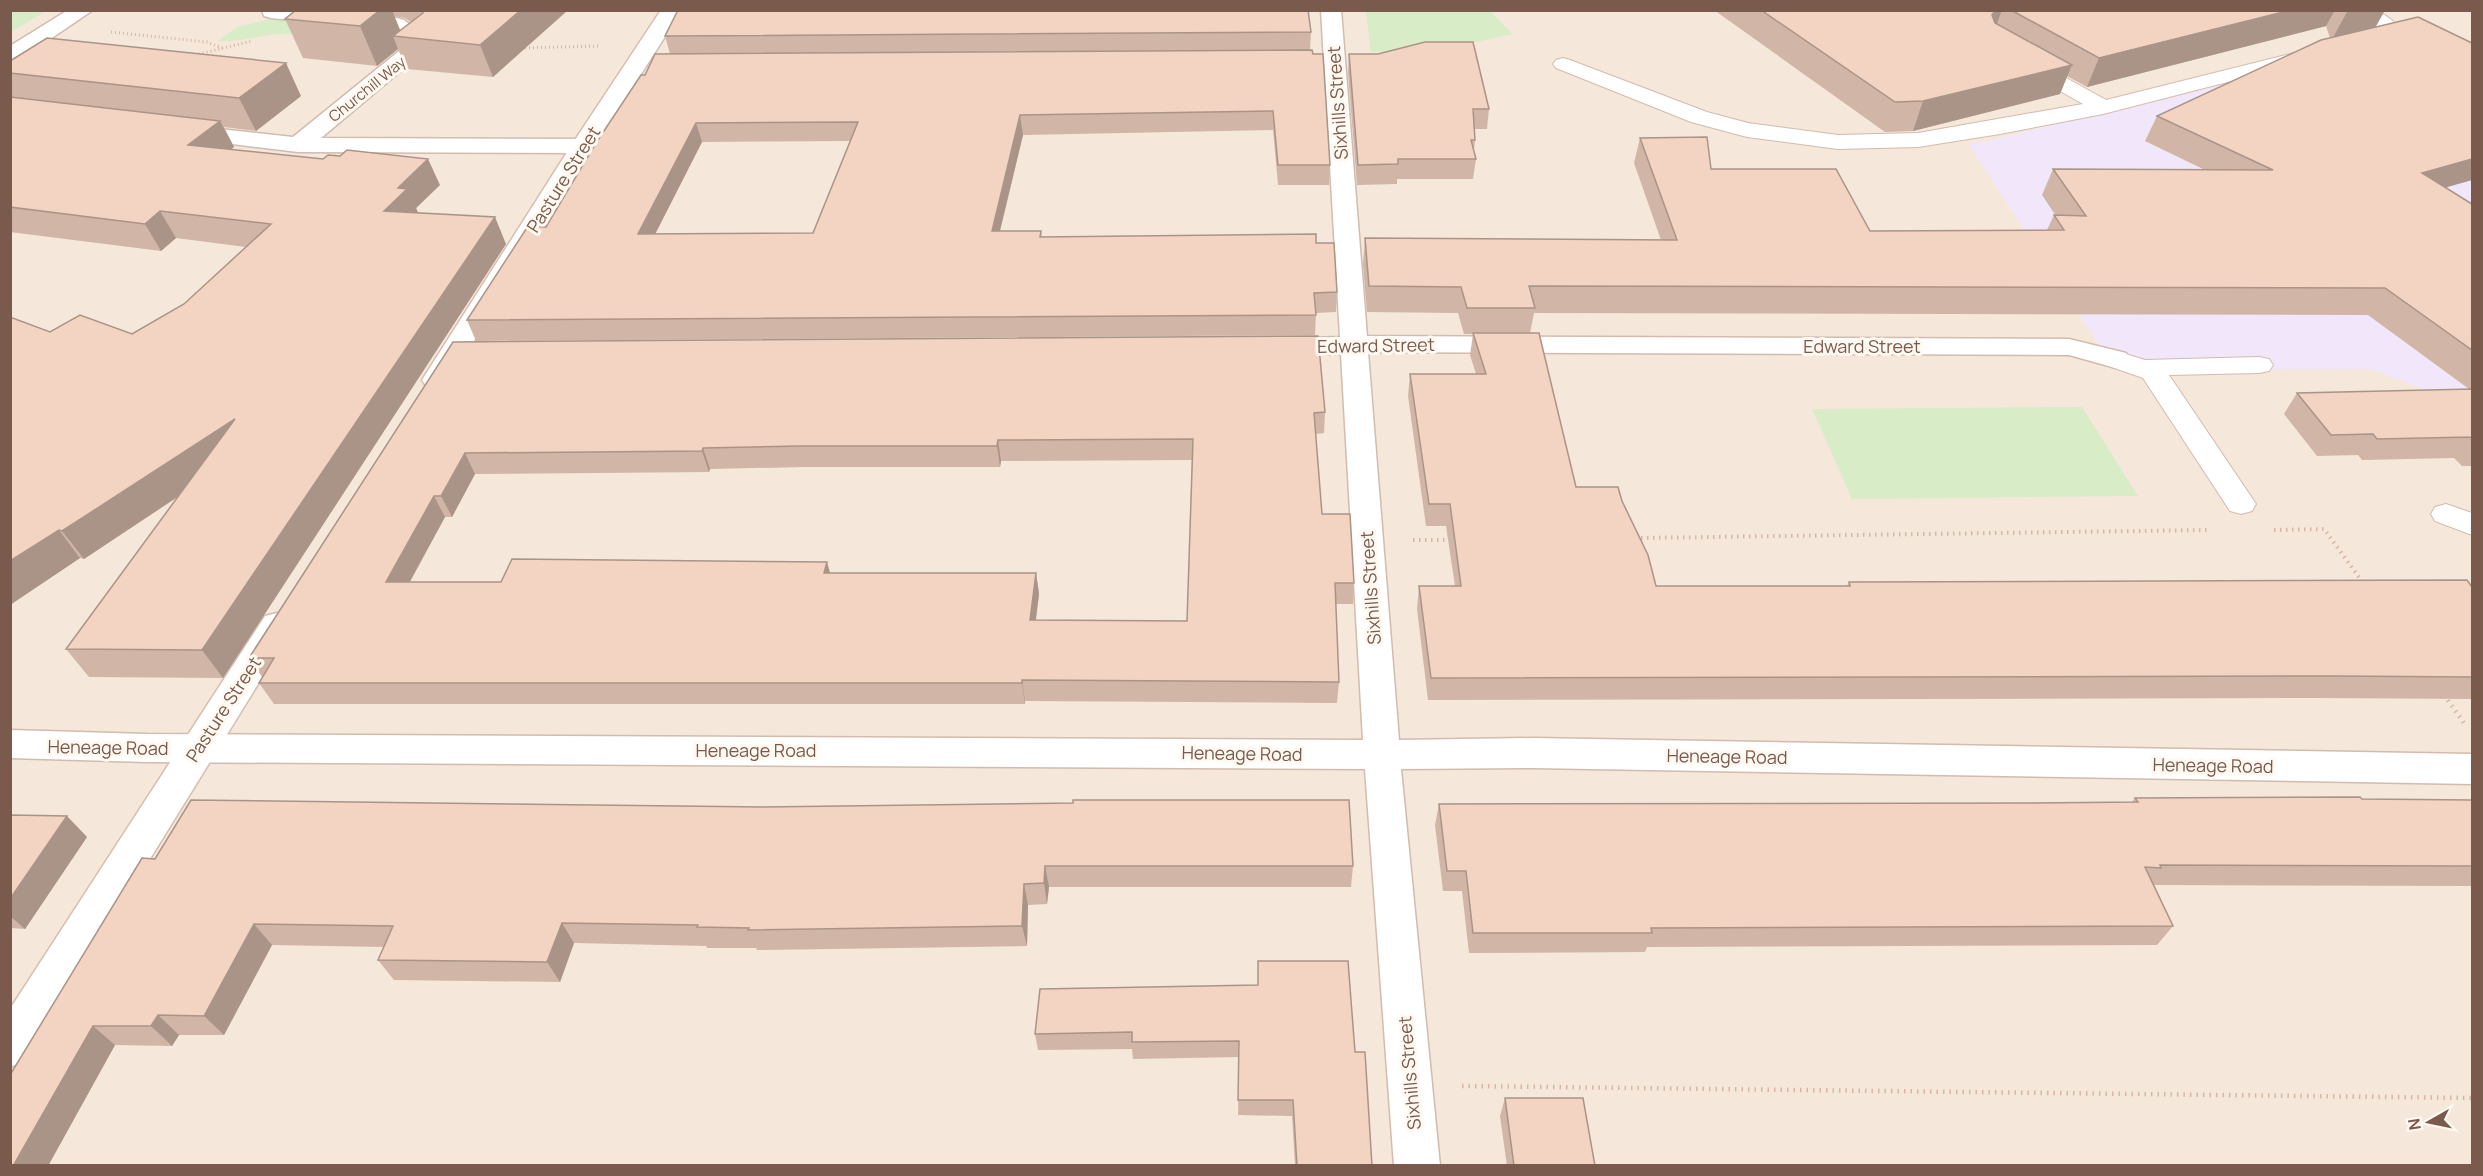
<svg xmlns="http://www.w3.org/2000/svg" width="2483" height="1176" font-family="Manrope,sans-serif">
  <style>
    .residential { fill: #f5e7d9 }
    .education { fill: #f2e7fa }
    .green { fill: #d9ecc8 }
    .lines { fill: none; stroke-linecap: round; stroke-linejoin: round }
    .lane-casing { stroke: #d1bcaf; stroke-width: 2 }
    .street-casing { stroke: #d1bcaf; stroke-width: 3 }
    .secondary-casing { stroke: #d6beaf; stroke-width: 3 }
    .path-far2 { stroke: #d9b6a4; stroke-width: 3; stroke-dasharray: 1 3; stroke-linecap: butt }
    .path-far1 { stroke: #d9b6a4; stroke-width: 4; stroke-dasharray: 1.5 4.5; stroke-linecap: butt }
    .path { stroke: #d9b6a4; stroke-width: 4.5; stroke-dasharray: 1.5 5; stroke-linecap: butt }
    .lane { fill: #fff; fill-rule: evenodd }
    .street { fill: #fff; fill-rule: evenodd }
    .secondary { fill: #fff; fill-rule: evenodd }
    .wall { fill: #d1b5a7; fill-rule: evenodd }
    .shaded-wall { fill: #aa9488 }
    .building { fill: #f3d3c2; stroke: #aa9488; stroke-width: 1.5; fill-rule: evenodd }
    .labels { text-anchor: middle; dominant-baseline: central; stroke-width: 6; stroke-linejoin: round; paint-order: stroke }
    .far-street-label { font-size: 15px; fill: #7a5a4c; stroke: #fff9f2 }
    .street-label { font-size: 18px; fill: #7a5a4c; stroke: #fff9f2 }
  </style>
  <rect width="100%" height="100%" fill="#fdf5eb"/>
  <rect class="residential" x="11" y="11" width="2461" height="1154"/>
  <polygon class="education" points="2299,66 2472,160 2472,407 2369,369 2115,370 1969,145"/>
  <g class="green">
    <polygon points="11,10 46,10 46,11 11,32"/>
    <polygon points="1366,11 1490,11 1512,34 1446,49 1371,52"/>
    <path d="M274 18 307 21 291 34C266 32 243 43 218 41L237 27Z"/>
    <polygon points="2082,407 2138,496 1852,499 1812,409"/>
  </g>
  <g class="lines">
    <g class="lane-casing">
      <g id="lane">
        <path d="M2349 10C2373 10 2387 10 2402 32L2399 36C2385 41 2368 51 2353 47L2350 43 2353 39 2378 30Z"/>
        <polygon points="2306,50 2313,52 2316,56 2313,60 2103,114 2000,134 1918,147 1838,149 1747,137 1691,122 1556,68 1553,64 1556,60 1563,58 1570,60 1707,112 1748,123 1838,135 1918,133 2083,104 2018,67 2015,63 2018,59 2025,57 2032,59 2106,100"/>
        <polygon points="2116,351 2145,360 2259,357 2269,359 2273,365 2269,371 2259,373 2169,375 2256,504 2252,511 2241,514 2230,511 2143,378 2106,365 2103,359 2106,353"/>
        <polygon points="2446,504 2472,513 2472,535 2435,521 2431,514 2435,507"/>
      </g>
    </g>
    <g class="street-casing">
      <g id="street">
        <polygon points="68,10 93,10 18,61 10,62 10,46"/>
        <polygon points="262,10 321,10 397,18 404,20 434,43 321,138 583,139 591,141 595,146 591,151 583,153 298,152 175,137 171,132 175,127 183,125 293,137 409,43 391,30 271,18 264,16"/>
        <polygon points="1321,10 1341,10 1367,336 2069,339 2126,353 2130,359 2126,365 2116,368 2069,355 1368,352 1399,740 1533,738 2472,754 2472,784 1533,768 1401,769 1440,1166 1394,1166 1365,769 147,762 10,758 10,730 147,734 1363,740 1341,354 1275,355 1265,353 1261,347 1265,341 1275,339 1340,337"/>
      </g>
    </g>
    <g class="secondary-casing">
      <g id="secondary">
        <polygon points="661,10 682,10 595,146 446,386 436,389 426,386 422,380 571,146"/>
        <polygon points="277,613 289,616 294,625 289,634 25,1061 10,1067 10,1009 265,616"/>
      </g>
    </g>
    <g class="path-far2">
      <polyline points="111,32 207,42 222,48"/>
      <polyline points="521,48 600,46"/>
      <polyline points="195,55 252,41"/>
    </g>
    <g class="path-far1">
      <polyline points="2274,530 2324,529 2364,584"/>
      <polyline points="1635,538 2209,530"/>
      <polyline points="1413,540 1453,540"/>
    </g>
    <g class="path">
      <polyline points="2444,695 2464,723"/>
      <polyline points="1462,1086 2472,1098"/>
    </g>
    <use href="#lane" class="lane"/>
    <use href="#street" class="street"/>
    <use href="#secondary" class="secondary"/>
  </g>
  <g class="wall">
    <path d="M296 10H568L493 77 407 69 398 49 377 66 303 58 285 19ZM394 16 405 18 411 22 400 31Z"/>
    <polygon points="1714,10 2385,10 2375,27 2472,180 2445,187 2472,204 2472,466 2462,466 2454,458 2362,460 2358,455 2317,456 2284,414 2297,393 2469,389 2368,315 1534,313 1530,333 1576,487 1622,501 1656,586 1847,586 1849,582 2472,587 2472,699 2320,698 1428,700 1417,609 1419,586 1455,586 1446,526 1426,526 1408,396 1410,374 1476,374 1470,355 1473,334 1464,334 1458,313 1367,312 1363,264 1365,238 1661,240 1634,163 1640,138 1711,169 1870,231 2047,230 2054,215 2056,216 2042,195 2053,169 2205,170 2145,141 2157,116 2330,38 2326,26 2087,87 2067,76 2060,94 1913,131 1885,132"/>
    <path d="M1311 32 1310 50 1330 165 1329 185H1278L1273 130 1023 135 1000 231H1041L1042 237 1316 243 1337 292 1336 312 1316 313 1315 335 476 341 467 320 546 227 645 75 670 54 665 36ZM850 141 813 233 655 234 702 142Z"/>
    <polygon points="1349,54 1378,54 1489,109 1487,129 1474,129 1475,140 1474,150 1476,159 1473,179 1397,179 1397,184 1357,185 1348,73"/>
    <polygon points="10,61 301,96 256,131 224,127 234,147 231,150 440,185 416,208 418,213 506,244 223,678 89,677 66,649 178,497 84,559 80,558 10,605 50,332 132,334 184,304 246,247 176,238 161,251 10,232"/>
    <path d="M453 342 1325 412 1324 433 1316 434 1322 514 1354 583 1353 604H1335L1339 682 1337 703 1025 701V704H274L259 683 262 677 249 658ZM1192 460 1187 621 1036 620 1039 594 1036 573H830L501 582H410L445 517H452L475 474 709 472 710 469 805 467H1000L1001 461Z"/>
    <polygon points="2135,798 2472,800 2472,886 2154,885 2173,926 2157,945 1647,947 1645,952 1469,953 1462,891 1443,891 1435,825 1439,804 2031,803 2132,802"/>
    <polygon points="10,815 87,837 25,929 10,928"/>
    <polygon points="142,858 1353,866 1351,887 1049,887 1047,904 1028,905 1027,946 757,950 756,948 707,948 706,946 574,943 560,982 394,980 378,960 384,947 272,945 224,1035 179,1035 172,1046 115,1045 48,1166"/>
    <polygon points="1040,989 1355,1052 1372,1166 1295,1166 1292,1116 1238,1115 1239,1057 1133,1059 1132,1049 1038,1050 1035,1034"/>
    <polygon points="1505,1098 1595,1166 1507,1166 1500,1116"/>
  </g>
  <g class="shaded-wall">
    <polygon points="380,10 392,10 403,37 393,36 398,49 377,66 360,26"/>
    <polygon points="521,10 568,10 493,77 480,45"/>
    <polygon points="2002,10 1992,37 1992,15 1996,11"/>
    <polygon points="2291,10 2335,10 2326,26 2087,87 2099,58"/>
    <polygon points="2355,10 2385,10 2374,30 2331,41 2347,12"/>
    <polygon points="286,63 301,96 256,131 239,98"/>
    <polygon points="2072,65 2060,94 1913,131 1923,101"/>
    <polygon points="1020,115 1023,135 995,251 992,231"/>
    <polygon points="220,121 234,147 202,172 188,145"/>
    <polygon points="696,123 702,142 645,254 638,234"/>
    <polygon points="428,159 440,185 416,208 419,215 384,211 398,188"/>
    <polygon points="2472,159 2472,180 2406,199 2422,173"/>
    <polygon points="160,211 176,238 161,251 145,224"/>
    <polygon points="495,217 506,244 223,678 202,650"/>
    <polygon points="235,419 252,447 84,559 62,531"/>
    <polygon points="998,440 1001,461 1000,467 997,446"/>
    <polygon points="703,448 710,469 709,472 702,451"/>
    <polygon points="465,453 475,474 452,517 441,496"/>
    <polygon points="434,496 445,517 398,603 386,582"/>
    <polygon points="59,530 80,558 10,605 10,561"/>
    <polygon points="827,562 833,583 824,573"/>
    <polygon points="1036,573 1039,594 1033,641 1030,620"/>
    <polygon points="1022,680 1025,701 1025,704 1022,683"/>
    <polygon points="67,816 87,837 25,929 10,916 10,899"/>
    <polygon points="1045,866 1049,887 1047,904 1044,883"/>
    <polygon points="1024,884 1028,905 1027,946 1022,926"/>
    <polygon points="562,923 574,943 560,982 547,962"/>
    <polygon points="254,924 272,945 224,1035 204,1016"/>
    <polygon points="158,1015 179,1035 172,1046 151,1026"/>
    <polygon points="93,1026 115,1045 48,1166 13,1166"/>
  </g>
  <g class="building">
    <polygon points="296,10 380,10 360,26 285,19"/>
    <polygon points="423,10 521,10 480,45 393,36 423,13"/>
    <polygon points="678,10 1308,10 1311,32 665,36"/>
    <polygon points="1761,10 1996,10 1992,15 1995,23 2072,65 1923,101 1895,102"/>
    <polygon points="2011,10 2291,10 2099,58"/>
    <polygon points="2418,17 2472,43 2472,159 2422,173 2472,204 2472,350 2385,288 1529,286 1535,308 1467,308 1461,287 1369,286 1365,238 1677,240 1640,138 1707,137 1711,169 1836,169 1870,231 2064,230 2054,215 2086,216 2053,169 2273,170 2157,116 2321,40"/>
    <polygon points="47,38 286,63 239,98 10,73 10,61"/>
    <polygon points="1425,42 1473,42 1489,109 1473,109 1475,140 1471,140 1476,159 1398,159 1398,164 1358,165 1349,54 1378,54"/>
    <path d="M1312 50 1313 54H1323L1330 165H1278L1273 111 1020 115 992 231H1041L1040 237 1316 234V243H1334L1337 292 1314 293 1316 315 467 320 528 226 546 227 596 143 641 75H645L655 54ZM858 122 813 233 638 234 696 123Z"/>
    <polygon points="10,97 220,121 188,145 323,159 328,155 340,156 347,150 428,159 398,188 407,189 384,211 495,217 202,650 66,649 235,419 62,531 59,530 10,561 10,317 50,332 80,315 132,334 184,304 271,224 160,211 145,224 10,207"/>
    <polygon points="1473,333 1539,333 1576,487 1618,487 1622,501 1648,555 1656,586 1850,586 1849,582 2467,580 2472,587 2472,677 2337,676 1431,678 1419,586 1461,586 1450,504 1429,504 1410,374 1486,374"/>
    <path d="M1318 336 1325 412 1314 413 1322 514H1350L1354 583H1335L1339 682 1022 680V683H259L274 658H249L453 342ZM1193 439 1187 621 1030 620 1036 573H824L827 562 512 559 501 582H386L434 496H441L465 453 702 451 703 448 800 446H997L998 440Z"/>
    <polygon points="2472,389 2472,439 2471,437 2377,439 2373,434 2331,435 2297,393"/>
    <polygon points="2360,797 2362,799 2472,800 2472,866 2160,865 2161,868 2145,867 2173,926 1651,928 1652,933 1473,933 1466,871 1447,871 1439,804 2031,803 2138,802 2135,798"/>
    <polygon points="191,800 763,807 1073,803 1073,800 1349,800 1353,866 1045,866 1044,883 1024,884 1022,926 748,930 749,928 697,927 698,925 562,923 547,962 378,960 393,926 254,924 204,1016 158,1015 151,1026 93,1026 13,1166 10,1166 10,1075 142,858 155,859"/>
    <polygon points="10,815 67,816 10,899"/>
    <polygon points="1258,961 1348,961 1355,1052 1365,1052 1372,1166 1297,1166 1293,1100 1238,1100 1239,1041 1132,1042 1132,1032 1035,1034 1040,989 1258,985"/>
    <polygon points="1505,1098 1583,1098 1595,1166 1514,1166"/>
  </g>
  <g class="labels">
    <g class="far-street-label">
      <text transform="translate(367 89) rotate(-39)">Churchill Way</text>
    </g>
    <g class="street-label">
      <text transform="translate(1337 103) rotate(-94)">Sixhills Street</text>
      <text transform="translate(563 179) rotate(-58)">Pasture Street</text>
      <text transform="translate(1376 345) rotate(-1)">Edward Street</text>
      <text x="1862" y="346">Edward Street</text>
      <text transform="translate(1370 588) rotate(-94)">Sixhills Street</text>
      <text transform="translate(223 709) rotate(-57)">Pasture Street</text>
      <text transform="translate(108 747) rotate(1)">Heneage Road</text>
      <text x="756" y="750">Heneage Road</text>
      <text transform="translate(1242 753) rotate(1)">Heneage Road</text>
      <text transform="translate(1727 756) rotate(1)">Heneage Road</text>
      <text transform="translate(2213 765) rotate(1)">Heneage Road</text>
      <text transform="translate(1409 1073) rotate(-95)">Sixhills Street</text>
    </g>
  </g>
  <rect width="2483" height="1176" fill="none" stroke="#7a5a4c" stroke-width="24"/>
  <g transform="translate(2429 1122) rotate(261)" stroke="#fff9f2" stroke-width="4.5" paint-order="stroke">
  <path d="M0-4.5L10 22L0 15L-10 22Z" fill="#7a5a4c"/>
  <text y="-9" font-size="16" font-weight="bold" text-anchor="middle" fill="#7a5a4c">N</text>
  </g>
</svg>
